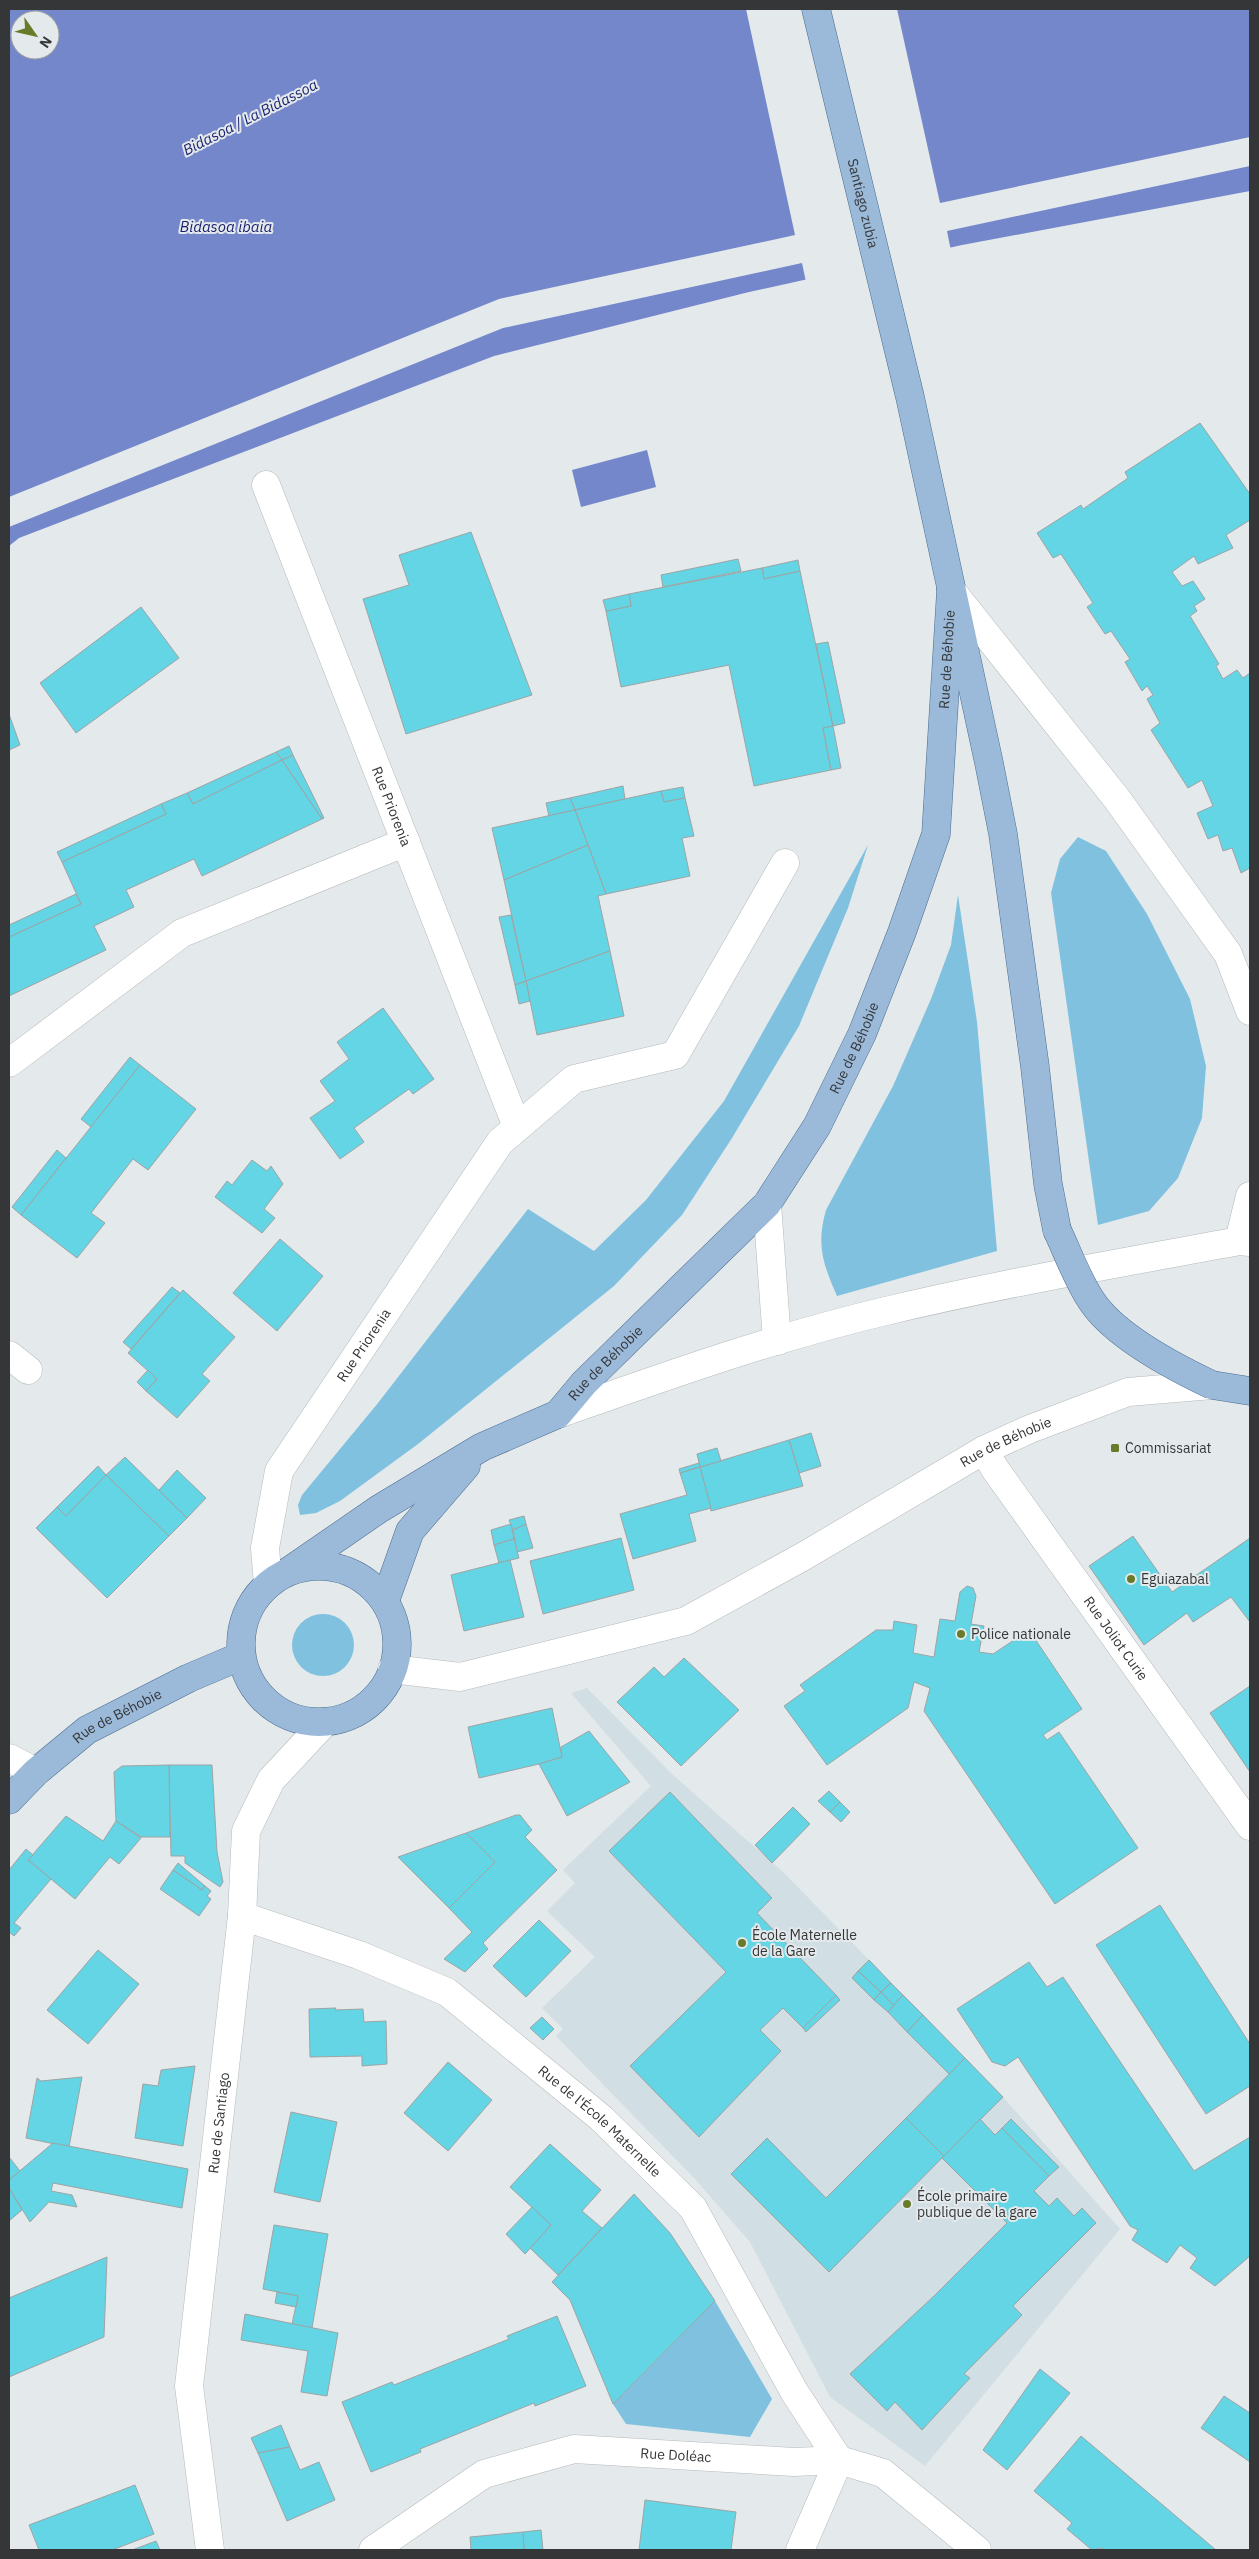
<svg xmlns="http://www.w3.org/2000/svg" width="1259" height="2559" font-family="'IBM Plex Sans',sans-serif">
  <style>
    .built { fill: #d1dee4 }
    .green { fill: #7fc1df }
    .water { fill: #7487cb; fill-rule: evenodd }
    .pier { fill: #e4e9eb }
    .building { fill: #64d5e4; stroke: #9ea4a4 }
    .lines { fill: none; stroke-linecap: round; stroke-linejoin: round }
    .street-casing { stroke: #b5babc; stroke-width: 29 }
    .secondary-casing { stroke: #b5babc; stroke-width: 29 }
    .primary-casing { stroke: #4b6d8f; stroke-width: 29 }
    .street { stroke: #fff; stroke-width: 28 }
    .secondary { stroke: #fff; stroke-width: 28 }
    .primary { stroke: #9bb9d9; stroke-width: 28 }
    .primary-bridge-casing { stroke: #4b6d8f; stroke-width: 29; stroke-linecap: butt }
    .primary-bridge { stroke: #9bb9d9; stroke-width: 28 }
    .poi-dot { fill: #677b2b; stroke: #e4e9eb; stroke-width: 2 }
    .labels { text-anchor: middle; dominant-baseline: central; stroke-width: 4; stroke-linejoin: round; paint-order: stroke }
    .street-label { font-size: 14px; fill: #343637; stroke: #e4e9eb }
    .poi-label { font-size: 14px; fill: #343637; stroke: #e4e9eb; text-anchor: start }
    .water-label { font-size: 15px; font-style: italic; fill: #181e6e; stroke: #e4e9eb }
  </style>
  <rect width="100%" height="100%" fill="#e4e9eb"/>
  <polygon class="built" points="587,1688 674,1776 783,1872 1003,2097 1120,2229 925,2466 830,2397 750,2242 695,2179 556,2036 563,2029 542,2008 595,1957 547,1911 575,1883 563,1870 651,1786 571,1693"/>
  <g class="green">
    <polygon points="1078,837 1106,851 1147,914 1190,999 1206,1066 1202,1118 1178,1178 1149,1211 1098,1225 1051,893 1060,859"/>
    <polygon points="868,845 848,908 799,1026 732,1138 682,1215 614,1286 418,1444 340,1501 316,1513 300,1515 298,1505 302,1495 378,1403 528,1209 594,1251 646,1200 724,1101"/>
    <path d="M958 895 977 1022 997 1251 837 1296C823 1264 816 1245 826 1210L893 1086 931 999 951 945Z"/>
    <circle cx="323" cy="1645" r="31"/>
    <polygon points="715,2301 772,2399 750,2437 626,2424 613,2404"/>
  </g>
  <g class="water">
    <path d="M9 9H1250V191L962 245 749 292 494 356 19 538 9 546ZM20 20H50V50H20Z"/>
    <polygon points="647,450 656,487 581,507 572,470"/>
  </g>
  <polygon class="pier" points="746,9 897,9 940,203 1250,137 1250,166 947,231 951,251 806,282 802,263 503,328 9,527 9,497 499,299 795,235"/>
  <g class="building">
    <polygon points="1200,423 1250,494 1250,520 1226,535 1233,548 1198,564 1194,556 1172,572 1182,586 1193,581 1205,599 1194,606 1197,611 1190,616 1219,664 1216,666 1223,679 1237,670 1243,678 1250,673 1250,868 1241,873 1232,848 1223,851 1218,835 1208,839 1197,813 1213,806 1202,780 1188,788 1151,730 1160,723 1147,699 1153,695 1147,686 1142,691 1125,662 1130,659 1111,631 1105,634 1087,607 1093,603 1061,554 1053,558 1037,533 1081,505 1083,509 1128,478 1125,472"/>
    <polygon points="471,532 532,695 406,734 363,599 409,585 399,555"/>
    <polygon points="738,559 741,571 663,587 661,575"/>
    <polygon points="798,560 800,571 764,579 762,568"/>
    <polygon points="762,568 764,579 800,571 833,726 823,728 831,770 754,786 729,665 621,687 606,611 631,606 629,594"/>
    <polygon points="629,594 631,606 606,611 603,600"/>
    <polygon points="141,607 179,658 76,733 40,683"/>
    <polygon points="828,642 845,723 833,726 816,644"/>
    <polygon points="9,714 20,745 9,750"/>
    <polygon points="833,726 841,768 831,770 823,728"/>
    <polygon points="289,746 293,755 282,760 276,752"/>
    <polygon points="276,752 282,760 193,804 187,793"/>
    <polygon points="293,755 324,818 322,819 282,760"/>
    <polygon points="282,760 322,819 202,876 194,859 126,890 134,907 94,926 106,950 9,996 9,937 81,904 62,862 166,814 161,804 187,793 193,804"/>
    <polygon points="623,786 625,799 575,810 570,798"/>
    <polygon points="683,787 685,798 664,802 661,791"/>
    <polygon points="661,791 664,802 685,798 694,836 682,838 690,876 606,894 575,810"/>
    <polygon points="570,798 575,810 549,816 546,803"/>
    <polygon points="161,804 166,814 62,862 57,852"/>
    <polygon points="575,810 588,845 504,880 492,828"/>
    <polygon points="588,845 606,894 598,896 610,951 526,981 504,880"/>
    <polygon points="76,894 81,904 9,937 9,925"/>
    <polygon points="511,915 526,981 515,985 499,917"/>
    <polygon points="610,951 624,1016 537,1035 526,981"/>
    <polygon points="526,981 530,1001 519,1004 515,985"/>
    <polygon points="383,1008 434,1079 413,1094 409,1089 354,1128 364,1142 340,1159 310,1118 335,1101 320,1081 349,1059 337,1042"/>
    <polygon points="130,1057 140,1065 91,1127 81,1119"/>
    <polygon points="140,1065 196,1109 148,1170 133,1159 91,1213 105,1223 77,1258 21,1215"/>
    <polygon points="57,1150 66,1158 21,1215 12,1207"/>
    <polygon points="252,1160 267,1171 271,1166 283,1184 264,1209 275,1218 262,1233 215,1197 227,1181 232,1185"/>
    <polygon points="280,1239 323,1276 277,1331 233,1293"/>
    <polygon points="172,1287 180,1293 131,1349 123,1342"/>
    <polygon points="183,1290 235,1337 202,1374 210,1381 177,1418 146,1391 157,1379 128,1353"/>
    <polygon points="148,1370 157,1379 146,1391 137,1382"/>
    <polygon points="811,1433 821,1466 799,1473 789,1440"/>
    <polygon points="789,1440 803,1486 711,1511 700,1467"/>
    <polygon points="717,1448 721,1461 700,1467 697,1454"/>
    <polygon points="125,1457 187,1518 169,1536 106,1475"/>
    <polygon points="699,1463 700,1467 680,1473 679,1469"/>
    <polygon points="98,1466 106,1475 66,1516 57,1507"/>
    <polygon points="700,1467 711,1508 689,1514 696,1541 633,1559 620,1514 687,1495 680,1473"/>
    <polygon points="177,1470 206,1498 187,1518 159,1490"/>
    <polygon points="106,1475 169,1536 107,1598 36,1528 57,1507 66,1516"/>
    <polygon points="524,1516 526,1524 513,1530 509,1520"/>
    <polygon points="511,1524 514,1539 494,1545 491,1530"/>
    <polygon points="526,1524 533,1548 517,1552 513,1530"/>
    <polygon points="1133,1536 1172,1592 1250,1538 1250,1622 1231,1597 1193,1622 1187,1613 1144,1645 1089,1566"/>
    <polygon points="621,1538 634,1590 543,1614 530,1561"/>
    <polygon points="514,1539 519,1558 499,1563 494,1545"/>
    <polygon points="510,1560 524,1617 464,1631 451,1575"/>
    <polygon points="967,1586 973,1588 976,1596 971,1624 984,1626 979,1652 993,1654 1029,1630 1082,1709 1043,1735 1047,1740 1059,1732 1138,1848 1055,1904 924,1711 930,1688 914,1682 908,1708 827,1765 784,1706 805,1691 800,1685 876,1630 893,1630 894,1621 917,1625 913,1653 934,1657 940,1619 955,1621 960,1592"/>
    <polygon points="684,1658 739,1710 681,1766 617,1702 654,1667 664,1677"/>
    <polygon points="1250,1686 1250,1772 1210,1713"/>
    <polygon points="552,1708 562,1757 539,1764 479,1778 468,1727"/>
    <polygon points="589,1731 630,1782 567,1816 539,1764 562,1757 561,1747"/>
    <polygon points="169,1765 212,1765 217,1852 223,1882 220,1887 185,1863 185,1856 171,1856"/>
    <polygon points="169,1765 170,1837 141,1837 116,1821 114,1772 122,1766"/>
    <polygon points="829,1791 840,1802 830,1812 818,1801"/>
    <polygon points="670,1792 772,1898 757,1913 836,1995 803,2028 783,2008 760,2030 781,2051 699,2137 630,2066 726,1972 609,1851"/>
    <polygon points="840,1802 850,1812 841,1822 830,1812"/>
    <polygon points="793,1807 810,1824 772,1863 755,1845"/>
    <polygon points="516,1815 520,1815 532,1830 525,1837 557,1870 483,1943 488,1949 465,1972 444,1959 472,1932 449,1908 495,1862 466,1833"/>
    <polygon points="66,1816 103,1841 116,1821 141,1838 119,1864 110,1857 75,1899 28,1860"/>
    <polygon points="466,1833 495,1862 449,1908 398,1857"/>
    <polygon points="26,1849 33,1855 28,1860 51,1879 14,1923 21,1928 14,1936 9,1932 9,1870"/>
    <polygon points="178,1863 205,1886 202,1890 173,1870"/>
    <polygon points="173,1870 202,1890 205,1886 211,1891 207,1896 211,1899 199,1916 160,1889"/>
    <polygon points="1160,1905 1250,2044 1250,2086 1206,2114 1096,1945"/>
    <polygon points="539,1920 571,1951 526,1997 493,1966"/>
    <polygon points="98,1950 139,1984 88,2044 47,2010"/>
    <polygon points="869,1960 891,1983 881,1992 858,1971"/>
    <polygon points="1029,1962 1047,1987 1063,1977 1194,2171 1250,2137 1250,2256 1215,2286 1190,2268 1197,2258 1180,2245 1167,2263 1132,2240 1138,2230 1130,2226 1018,2057 1005,2066 992,2062 957,2009"/>
    <polygon points="858,1971 881,1992 874,2000 852,1978"/>
    <polygon points="891,1983 903,1995 894,2006 881,1992"/>
    <polygon points="881,1992 894,2006 888,2012 874,2000"/>
    <polygon points="836,1995 840,2000 806,2032 803,2028"/>
    <polygon points="903,1995 923,2015 907,2032 888,2012"/>
    <polygon points="336,2008 335,2010 363,2009 364,2022 386,2021 387,2064 362,2066 362,2056 310,2057 309,2009"/>
    <polygon points="923,2015 965,2058 949,2074 907,2032"/>
    <polygon points="542,2017 554,2029 543,2040 530,2028"/>
    <polygon points="965,2058 1003,2097 944,2156 906,2118"/>
    <polygon points="448,2062 492,2100 448,2151 404,2113"/>
    <polygon points="195,2066 183,2146 135,2138 143,2084 158,2086 161,2070"/>
    <polygon points="82,2077 69,2147 26,2138 37,2078 41,2081"/>
    <polygon points="291,2112 337,2122 320,2202 274,2192"/>
    <polygon points="906,2118 944,2156 829,2272 731,2174 767,2138 826,2198"/>
    <polygon points="980,2119 995,2135 1002,2128 1049,2176 1034,2191 1049,2206 1057,2198 1074,2216 1082,2208 1096,2223 1013,2306 1022,2315 964,2374 970,2378 922,2430 895,2402 887,2411 850,2374 934,2296 1007,2223 942,2158"/>
    <polygon points="1011,2119 1059,2167 1049,2176 1002,2128"/>
    <polygon points="53,2143 188,2169 182,2208 53,2183 51,2191 72,2195 77,2207 49,2202 30,2222 9,2188 9,2180"/>
    <polygon points="550,2144 601,2190 582,2211 602,2228 558,2275 530,2248 551,2225 510,2187"/>
    <polygon points="9,2157 20,2171 9,2180"/>
    <polygon points="9,2188 22,2210 9,2221"/>
    <polygon points="634,2194 670,2233 715,2301 613,2404 570,2300 552,2282"/>
    <polygon points="532,2207 551,2225 525,2254 506,2234"/>
    <polygon points="274,2225 328,2234 312,2328 292,2324 298,2296 263,2289"/>
    <polygon points="107,2257 104,2337 9,2377 9,2298"/>
    <polygon points="277,2292 298,2296 296,2307 275,2303"/>
    <polygon points="245,2314 338,2333 327,2396 301,2392 308,2351 241,2340"/>
    <polygon points="557,2316 586,2386 535,2406 534,2403 420,2449 421,2452 371,2472 342,2402 392,2382 394,2385 509,2339 507,2336"/>
    <polygon points="1040,2369 1070,2393 1007,2470 983,2450"/>
    <polygon points="1224,2396 1250,2413 1250,2462 1201,2428"/>
    <polygon points="281,2425 290,2447 258,2453 251,2438"/>
    <polygon points="1081,2436 1216,2550 1105,2550 1102,2548 1092,2550 1067,2529 1072,2523 1034,2491"/>
    <polygon points="290,2447 300,2470 319,2462 335,2500 287,2521 258,2453"/>
    <polygon points="135,2485 154,2534 112,2550 39,2550 29,2525"/>
    <polygon points="645,2500 736,2512 731,2550 639,2550"/>
    <polygon points="541,2530 543,2550 524,2550 523,2532"/>
    <polygon points="523,2532 524,2550 471,2550 470,2537"/>
    <polygon points="156,2541 160,2550 132,2550"/>
  </g>
  <g class="lines">
    <g class="street-casing">
      <g id="street">
        <path id="s1" d="M266 485 517 1127"/>
        <polyline points="9,1063 182,933 406,842"/>
        <polyline points="9,1355 28,1370"/>
        <path id="s2" d="M984 1450 995 1469 1250 1826"/>
        <path id="s3" d="M268 1584 265 1548 279 1471 500 1142 574 1079 675 1055 785 863"/>
        <polyline points="9,1758 36,1772"/>
        <path id="s4" d="M242 1916 359 1955 447 1992 601 2118 693 2208 795 2393 839 2460 800 2550"/>
        <path id="s5" d="M373 2550 484 2474 574 2449 794 2462 839 2460 883 2473 977 2550"/>
      </g>
    </g>
    <g class="secondary-casing">
      <g id="secondary">
        <polyline points="951,590 1117,799 1228,954 1250,1011"/>
        <polyline points="767,1204 777,1341"/>
        <polyline points="1239,1241 1250,1196"/>
        <path d="M558 1414C666 1376 775 1337 886 1311 1003 1283 1121 1263 1239 1241L1250 1242"/>
        <path id="s6" d="M392 1669 460 1677 686 1621 804 1556 984 1450 1030 1429 1128 1392 1212 1385"/>
        <path id="s7" d="M210 2550 189 2386 242 1916 246 1831 271 1780 325 1722"/>
      </g>
    </g>
    <g class="primary-casing">
      <g id="primary">
        <path id="s8" d="M816 9 910 397 989 763 1003 834 1035 1067 1048 1184 1057 1230"/>
        <polyline points="1212,1385 1250,1391"/>
        <circle cx="319" cy="1644" r="78"/>
        <path id="s9" d="M289 1571 379 1509 482 1447 558 1414 584 1383 767 1204 817 1126 862 1034 902 932 936 834 951 590"/>
        <polyline points="385,1601 410,1531 466,1466"/>
        <path id="s10" d="M9 1800 36 1772 87 1730 189 1678 241 1656"/>
      </g>
    </g>
    <use href="#street" class="street"/>
    <use href="#secondary" class="secondary"/>
    <use href="#primary" class="primary"/>
    <g class="primary-bridge-casing">
      <path id="primary-bridge" d="M1057 1230C1068 1253 1077 1279 1091 1300 1114 1336 1174 1367 1212 1385"/>
    </g>
    <use href="#primary-bridge" class="primary-bridge"/>
  </g>
  <g class="poi-dot">
    <rect x="1110" y="1443" width="10" height="10" rx="2.5"/>
    <circle cx="1131" cy="1579" r="5"/>
    <circle cx="961" cy="1634" r="5"/>
    <circle cx="742" cy="1943" r="5"/>
    <circle cx="907" cy="2204" r="5"/>
  </g>
  <g class="labels">
    <g class="street-label">
      <text stroke="none"><textPath href="#s8" startOffset="200">Santiago zubia</textPath></text>
      <text stroke="none"><textPath href="#s9" startOffset="1192">Rue de Béhobie</textPath></text>
      <text stroke="none"><textPath href="#s1" startOffset="345">Rue Priorenia</textPath></text>
      <text stroke="none"><textPath href="#s9" startOffset="788">Rue de Béhobie</textPath></text>
      <text stroke="none"><textPath href="#s3" startOffset="266">Rue Priorenia</textPath></text>
      <text stroke="none"><textPath href="#s9" startOffset="382">Rue de Béhobie</textPath></text>
      <text stroke="none"><textPath href="#s6" startOffset="668">Rue de Béhobie</textPath></text>
      <text stroke="none"><textPath href="#s2" startOffset="230">Rue Joliot Curie</textPath></text>
      <text stroke="none"><textPath href="#s10" startOffset="138">Rue de Béhobie</textPath></text>
      <text stroke="none"><textPath href="#s4" startOffset="419">Rue de l'École Maternelle</textPath></text>
      <text stroke="none"><textPath href="#s7" startOffset="430">Rue de Santiago</textPath></text>
      <text stroke="none"><textPath href="#s5" startOffset="330">Rue Doléac</textPath></text>
    </g>
    <g class="poi-label">
      <text x="1125" y="1448">Commissariat</text>
      <text x="1141" y="1579">Eguiazabal</text>
      <text x="971" y="1634">Police nationale</text>
      <text x="752" y="1935">École Maternelle<tspan x="752" dy="16">de la Gare</tspan></text>
      <text x="917" y="2196">École primaire<tspan x="917" dy="16">publique de la gare</tspan></text>
    </g>
    <g class="water-label">
      <text transform="translate(250 117) rotate(-27)">Bidasoa / La Bidassoa</text>
      <text x="226" y="226">Bidasoa ibaia</text>
    </g>
  </g>
  <rect width="1259" height="2559" fill="none" stroke="#343637" stroke-width="20"/>
  <g transform="translate(35 35) rotate(124)"><circle r="24" fill="#e4e9eb" stroke="#9ea1a3"/>
  <path d="M0-4L9 19L0 12L-9 19Z" fill="#677b2b"/>
  <text y="-8" font-size="14" font-weight="bold" text-anchor="middle" fill="#343637">N</text>
  </g>
</svg>
